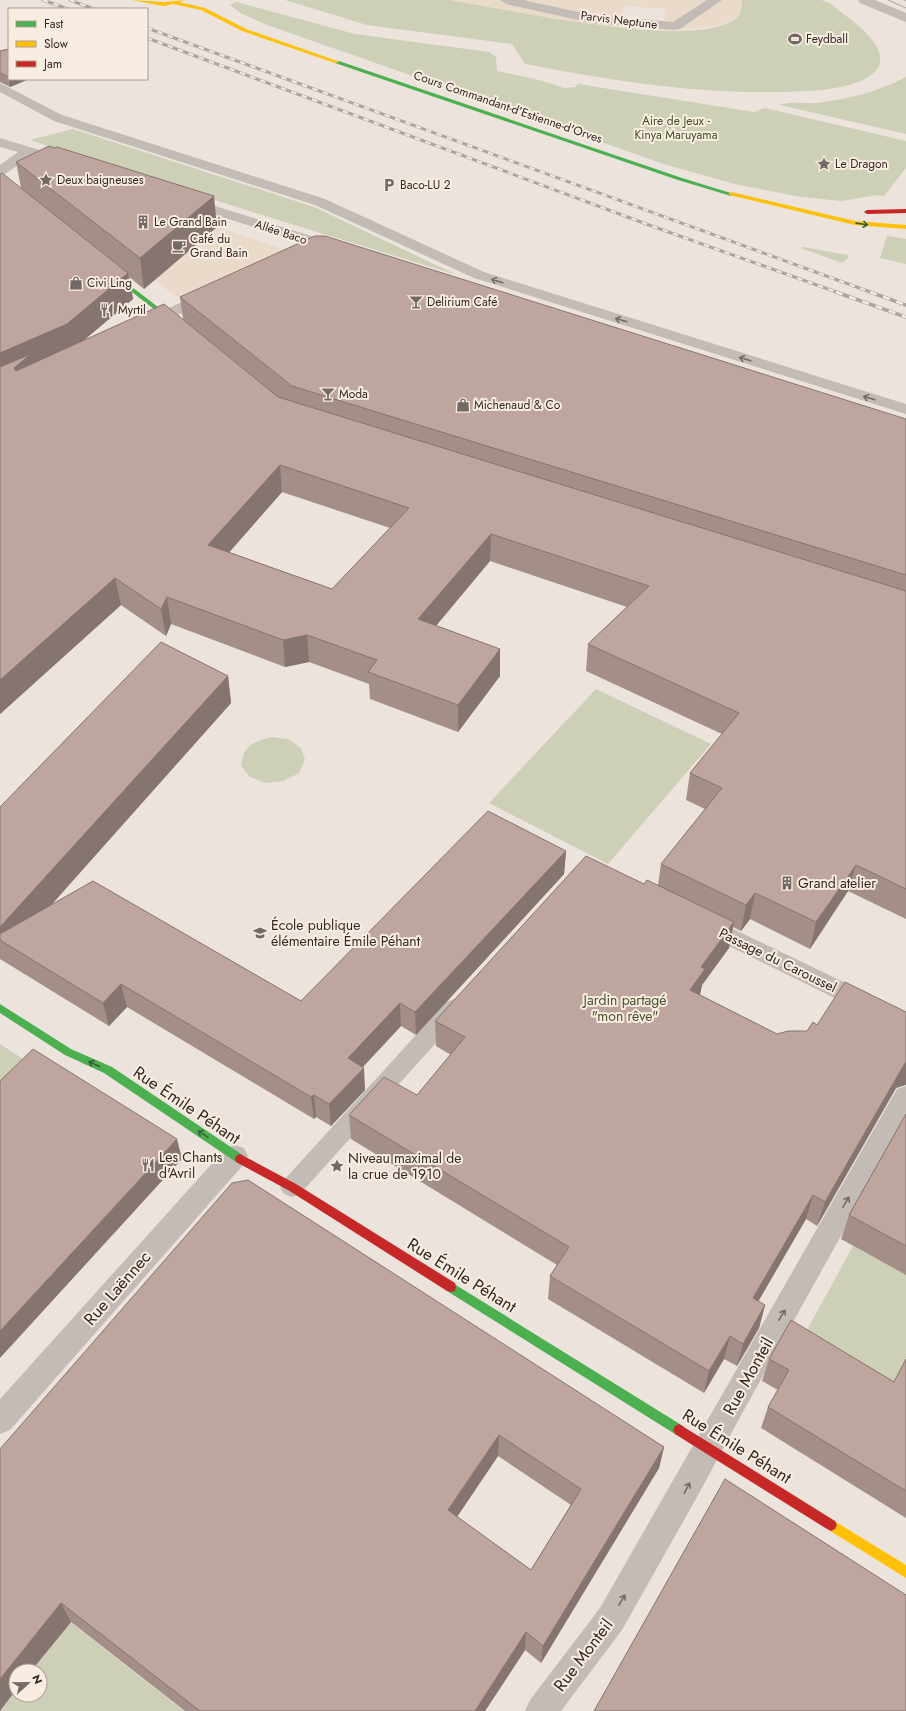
<svg xmlns="http://www.w3.org/2000/svg" width="906" height="1711" font-family="Jost,sans-serif">
  <style>
    .green { fill: #cdcfb6 }
    .plaza { fill: #eadaca; fill-rule: evenodd }
    .lines { fill: none; stroke-linecap: round; stroke-linejoin: round }
    .lane { fill: #c3bbb5; fill-rule: evenodd }
    .street { fill: #c3bbb5; fill-rule: evenodd }
    .fast { fill: #4caf50; fill-rule: evenodd }
    .slow { fill: #ffc107; fill-rule: evenodd }
    .jam { fill: #c62828; fill-rule: evenodd }
    .tram { stroke: #aba4a0; stroke-width: 1 }
    .rail-far1-casing { stroke: #aba4a0; stroke-width: 3 }
    .rail-casing { stroke: #aba4a0; stroke-width: 3.5 }
    .rail-far1 { stroke: #f9ede2; stroke-width: 2; stroke-dasharray: 5.5; stroke-linecap: butt }
    .rail { stroke: #f9ede2; stroke-width: 2.5; stroke-dasharray: 7; stroke-linecap: butt }
    .wall { fill: #a38f88; fill-rule: evenodd }
    .shaded-wall { fill: #85746f }
    .building { fill: #bea69e; stroke: #85746f; fill-rule: evenodd }
    .oneway { stroke: #3d5e36 }
    .oneway2 { stroke: #746a66 }
    .labels { text-anchor: middle; dominant-baseline: central; stroke-width: 4; stroke-linejoin: round; paint-order: stroke }
    .far-street-label { font-size: 12px; fill: #332825; stroke: #f9ede2 }
    .far-poi-label { font-size: 12px; fill: #332825; stroke: #f9ede2; text-anchor: start }
    .far-park-label { font-size: 12px; fill: #445128; stroke: #f9ede2 }
    .poi-label { font-size: 14px; fill: #332825; stroke: #f9ede2; text-anchor: start }
    .street-label { font-size: 14px; fill: #332825; stroke: #f9ede2 }
    .park-label { font-size: 14px; fill: #445128; stroke: #f9ede2 }
    .near-street-label { font-size: 17px; fill: #332825; stroke: #f9ede2 }
  </style>
  <rect width="100%" height="100%" fill="#ebe3dc"/>
  <g class="green">
    <path d="M285 0C323 0 360 0 397 0 414 0 432 0 449 0 500 5 707 57 740 14L742 0C761 0 780 0 799 0 806 0 814 0 821 0 830 2 839 10 846 16 870 33 903 65 858 82 834 91 806 91 781 92 695 94 609 80 525 64L512 44 367 25Z"/>
    <polygon points="236,2 355,34 489,52 496,57 497,71 539,80 564,88 576,87 578,84 754,112 765,108 906,141 906,168 884,196 876,195 842,201 801,197 735,184 667,165 270,26 242,14 230,5"/>
    <path d="M906 77V134L780 105C790 101 806 104 817 103 848 99 878 92 906 77Z"/>
    <polygon points="73,129 314,207 457,275 233,206 30,140"/>
    <polygon points="887,236 906,239 906,264 880,258"/>
    <polygon points="802,247 848,255 848,258 842,263 801,248"/>
    <polygon points="596,689 711,744 608,864 489,803"/>
    <path d="M271 737 288 739 301 748 305 760 299 773 284 781 265 783 250 777 241 766C244 744 252 743 271 737Z"/>
    <polygon points="0,1044 40,1070 0,1109"/>
    <polygon points="853,1246 906,1275 906,1361 884,1403 796,1350"/>
    <polygon points="70,1622 184,1711 0,1711 16,1690 16,1695 40,1695 40,1671 31,1671"/>
  </g>
  <g class="plaza">
    <path d="M449 0H742V4L738 17 719 25 694 29 641 30 561 20ZM624 6 666 9 664 21 622 18Z"/>
    <polygon points="218,227 288,251 181,300 139,269 200,242"/>
  </g>
  <g class="lines">
    <g class="lane">
      <polygon points="0,83 62,115 325,199 484,272 906,404 906,414 474,278 315,205 54,121 0,92"/>
      <polygon points="454,999 462,1002 465,1008 462,1014 300,1194 292,1197 284,1194 280,1187 284,1180 446,1002"/>
    </g>
    <g class="street">
      <polygon points="500,0 523,0 592,15 673,22 707,0 722,0 680,29 675,30 592,23 506,4"/>
      <polygon points="858,0 875,0 906,13 906,22 860,3"/>
      <polygon points="0,138 69,159 71,162 69,165 64,166 31,156 5,174 0,175 0,165 18,152 0,147"/>
      <polygon points="186,197 340,245 343,248 340,251 330,251 181,204 179,201 181,198"/>
      <polygon points="208,291 214,293 216,296 214,299 153,326 147,328 141,326 139,323 141,320"/>
      <polygon points="704,915 906,1012 906,1033 696,930 693,924 696,918"/>
      <polygon points="906,1086 906,1119 739,1419 697,1497 622,1630 561,1711 525,1711 530,1700 600,1608 897,1089"/>
      <polygon points="235,1145 244,1148 248,1156 244,1164 10,1430 0,1434 0,1399 226,1148"/>
    </g>
    <g class="fast">
      <polygon points="335,61 339,61 682,178 734,194 731,196 678,180 335,63"/>
      <polygon points="106,270 110,270 167,314 179,327 179,329 175,329 163,316 106,272"/>
      <polygon points="0,1004 71,1049 112,1067 244,1156 245,1159 244,1162 240,1164 236,1162 104,1073 65,1055 0,1013"/>
      <polygon points="451,1282 683,1426 685,1430 683,1434 679,1436 675,1434 447,1291 446,1287 447,1283"/>
    </g>
    <g class="slow">
      <polygon points="131,0 164,2 186,0 179,2 205,8 246,29 340,62 335,63 242,31 201,10 173,4 164,6"/>
      <polygon points="731,192 855,221 906,225 906,229 855,225 729,195 729,193"/>
      <polygon points="831,1519 906,1565 906,1578 827,1529 825,1525 827,1521"/>
    </g>
    <g class="jam">
      <polygon points="906,209 906,213 867,214 864,212 867,210"/>
      <polygon points="240,1154 296,1184 455,1283 456,1287 455,1291 451,1292 447,1291 288,1190 236,1162 235,1159 236,1156"/>
      <polygon points="679,1424 835,1521 837,1525 835,1529 831,1531 827,1529 675,1434 673,1430 675,1426"/>
    </g>
    <g class="tram">
      <polyline points="888,0 906,8"/>
      <polyline points="904,0 906,1"/>
    </g>
    <g class="rail-far1-casing">
      <g id="rail-far1">
        <polyline points="43,0 68,9"/>
        <polyline points="70,0 94,9"/>
        <polyline points="147,28 873,293"/>
        <polyline points="147,38 649,225 839,293"/>
      </g>
    </g>
    <g class="rail-casing">
      <g id="rail">
        <polyline points="836,292 906,317"/>
        <polyline points="870,292 906,305"/>
      </g>
    </g>
    <use href="#rail-far1" class="rail-far1"/>
    <use href="#rail" class="rail"/>
  </g>
  <g class="wall">
    <polygon points="9,49 9,79 29,79 10,87 0,82 0,51"/>
    <path d="M16 162 217 227 144 289 129 277 133 299 83 341 183 319 180 297 906 419V919L848 891 810 949 750 919 741 931 733 927 729 948 702 985 700 995 777 1034 896 1088 817 1226 806 1219 758 1301 765 1305 759 1328 737 1366 724 1359 704 1393 548 1299 550 1276 557 1265 351 1139 349 1115 417 1095 451 1055 436 1046 435 1021 644 884 658 885 661 864 705 809 686 800 690 773 722 734 586 671 588 644 627 607 490 561 436 626 500 649V676L458 732 370 699 369 684 309 662 285 667 171 624 166 636 121 605 0 714V174L21 188ZM282 492 390 528 332 589 229 552Z"/>
    <polygon points="228,676 231,703 51,905 301,1001 566,851 564,874 416,1035 401,1026 362,1067 365,1090 331,1126 316,1117 314,1119 127,1007 109,1026 0,959 0,807"/>
    <polygon points="906,1114 906,1275 841,1239 849,1215"/>
    <path d="M232 1183 664 1447 659 1468 541 1663 525 1650 485 1711H185L71 1622 31 1671H16ZM498 1456 571 1505 531 1570 457 1517Z"/>
    <polygon points="769,1359 894,1382 906,1359 906,1518 761,1428 768,1407 778,1390 762,1381"/>
  </g>
  <g class="shaded-wall">
    <polygon points="9,77 9,79 29,79 10,87"/>
    <polygon points="214,196 217,227 144,289 140,258"/>
    <polygon points="128,273 133,299 72,350 0,382 0,353"/>
    <polygon points="280,465 282,492 212,572 208,545"/>
    <polygon points="491,534 490,561 419,646 418,619"/>
    <polygon points="115,578 121,605 0,714 0,680"/>
    <polygon points="167,597 171,624 166,636 161,609"/>
    <polygon points="307,635 309,662 285,667 283,640"/>
    <polygon points="500,649 500,676 458,732 458,705"/>
    <polygon points="228,676 231,703 13,948 0,940 0,927"/>
    <polygon points="566,851 564,874 416,1035 415,1012"/>
    <polygon points="856,865 848,891 810,949 816,922"/>
    <polygon points="755,893 750,919 741,931 746,905"/>
    <polygon points="734,922 729,948 702,985 700,994 686,1016 690,990 701,967"/>
    <polygon points="121,984 127,1007 109,1026 103,1003"/>
    <polygon points="400,1003 401,1026 350,1081 348,1058"/>
    <polygon points="905,1063 906,1063 906,1085 896,1088 817,1226 825,1202"/>
    <polygon points="364,1068 365,1090 331,1126 329,1104"/>
    <polygon points="314,1095 316,1117 314,1119 311,1097"/>
    <polygon points="177,1139 182,1159 0,1358 0,1331"/>
    <polygon points="813,1195 806,1219 747,1321 753,1298"/>
    <polygon points="765,1305 759,1328 737,1366 743,1344"/>
    <polygon points="730,1336 724,1359 704,1393 709,1371"/>
    <polygon points="499,1435 498,1456 448,1530 448,1510"/>
    <polygon points="664,1447 659,1468 541,1663 543,1646"/>
    <polygon points="61,1603 71,1622 31,1671 16,1671 16,1690 0,1711 0,1679"/>
    <polygon points="526,1632 525,1650 485,1711 475,1711"/>
  </g>
  <g class="building">
    <polygon points="9,49 9,77 0,73 0,51"/>
    <polygon points="49,146 54,148 57,147 214,196 140,258 16,162"/>
    <polygon points="2,173 128,273 67,324 0,353 0,174"/>
    <polygon points="315,236 325,236 906,419 906,575 292,386 180,297"/>
    <path d="M164 304 278 397 906 591V889L856 865 816 922 755 893 746 905 661 864 722 788 690 773 739 713 588 644 649 586 491 534 418 619 500 649 458 705 368 672 377 660 307 635 283 640 167 597 161 609 115 578 0 680V367L31 354 14 368 16 371ZM280 465 409 508 332 589 208 545Z"/>
    <polygon points="161,642 228,676 0,927 0,807"/>
    <polygon points="488,811 566,851 415,1012 400,1003 348,1058 364,1068 329,1104 314,1095 311,1097 121,984 103,1003 0,940 0,934 93,881 301,1001"/>
    <polygon points="586,856 644,884 647,880 734,922 701,967 705,969 690,990 777,1034 788,1031 807,1031 813,1022 817,1025 845,982 906,1012 906,1063 905,1063 825,1202 813,1195 753,1298 765,1305 743,1344 730,1336 709,1371 550,1276 569,1247 349,1115 384,1077 417,1095 465,1037 435,1021"/>
    <polygon points="33,1049 177,1139 0,1331 0,1081"/>
    <polygon points="906,1114 906,1246 849,1215"/>
    <path d="M248 1180 664 1447 543 1646 526 1632 475 1711H200L61 1603 0 1679V1449L232 1183ZM499 1435 581 1489 531 1570 448 1510Z"/>
    <polygon points="791,1320 894,1382 906,1359 906,1491 768,1407 789,1370 769,1359"/>
    <polygon points="725,1479 906,1595 906,1711 594,1711"/>
  </g>
  <defs><path id="oneway-shaft" d="M-6 0H5M1.5-3L5.5 0L1.5 3" fill="none" stroke-width="1.6" stroke-linecap="round" stroke-linejoin="round"/></defs>
  <g class="oneway">
    <use href="#oneway-shaft" transform="translate(862 224) rotate(8)"/>
    <use href="#oneway-shaft" transform="translate(94 1064) rotate(-155)"/>
    <use href="#oneway-shaft" transform="translate(203 1134) rotate(-146)"/>
  </g>
  <g class="oneway2">
    <use href="#oneway-shaft" transform="translate(497 281) rotate(-162)"/>
    <use href="#oneway-shaft" transform="translate(621 320) rotate(-163)"/>
    <use href="#oneway-shaft" transform="translate(745 359) rotate(-163)"/>
    <use href="#oneway-shaft" transform="translate(869 398) rotate(-163)"/>
    <use href="#oneway-shaft" transform="translate(846 1202) rotate(-60)"/>
    <use href="#oneway-shaft" transform="translate(782 1315) rotate(-60)"/>
    <use href="#oneway-shaft" transform="translate(687 1488) rotate(-62)"/>
    <use href="#oneway-shaft" transform="translate(622 1600) rotate(-60)"/>
  </g>
  <defs>
    <g id="stadium-bare" transform="scale(1.08)"><path d="M0-5a6.5 5 0 1 0 0 10a6.5 5 0 1 0 0-10ZM-3.5-1.8h7v3.6h-7Z" fill="#736965" stroke="#f9ede2" stroke-width="2.5" paint-order="stroke"/></g>
    <g id="sight-bare" transform="scale(1.08)"><path d="M0-6L1.8-2.2L6-1.7L2.9 1.2L3.7 5.4L0 3.3L-3.7 5.4L-2.9 1.2L-6-1.7L-1.8-2.2Z" fill="#736965" stroke="#f9ede2" stroke-width="2.5" paint-order="stroke"/></g>
    <g id="parking-bare" transform="scale(1.08)"><path d="M-3.5-5.5H1a3.5 3.5 0 0 1 0 7H-1V5.5H-3.5ZM-1-3.4V-.6H.8a1.4 1.4 0 0 0 0-2.8Z" fill="#736965" stroke="#f9ede2" stroke-width="2.5" paint-order="stroke"/></g>
    <g id="building-bare" transform="scale(1.08)"><path d="M-4-6H4V6H1V3H-1V6H-4ZM-2.5-4.3h1.7v1.8h-1.7ZM.8-4.3h1.7v1.8H.8ZM-2.5-1h1.7V.8h-1.7ZM.8-1h1.7V.8H.8Z" fill="#736965" stroke="#f9ede2" stroke-width="2.5" paint-order="stroke"/></g>
    <g id="cafe-bare" transform="scale(1.08)"><path d="M-5.5-4.5H6V0H3Q3 3.5 0 3.5H-2.5Q-5.5 3.5-5.5 0ZM3-3.2v2h1.7v-2ZM-6 4.5H4V6H-6Z" fill="#736965" stroke="#f9ede2" stroke-width="2.5" paint-order="stroke"/></g>
    <g id="shop-bare" transform="scale(1.08)"><path d="M-5-2.5h2.3a2.7 3.5 0 0 1 5.4 0H5L5.5 6h-11ZM-1.5-2.5h3a1.5 2.3 0 0 0-3 0Z" fill="#736965" stroke="#f9ede2" stroke-width="2.5" paint-order="stroke"/></g>
    <g id="bar-bare" transform="scale(1.08)"><path d="M-6-5H6L.8 .8V4.5H3.5V6h-7V4.5H-.8V.8Z" fill="#736965" stroke="#f9ede2" stroke-width="2.5" paint-order="stroke"/></g>
    <g id="restaurant-bare" transform="scale(1.08)"><path d="M-5-6h1v4h1v-4h1v4h1v-4h1v5L-1.5 .5V6h-2V.5L-5-1ZM5-6V6H3V1.5H1.5Q1.5-4 5-6Z" fill="#736965" stroke="#f9ede2" stroke-width="2.5" paint-order="stroke"/></g>
    <g id="school-bare" transform="scale(1.08)"><path d="M0-5L7-2L0 1L-7-2ZM-4 1L0 2.5L4 1V4Q0 6-4 4Z" fill="#736965" stroke="#f9ede2" stroke-width="2.5" paint-order="stroke"/></g>
  </defs>
  <g fill-rule="evenodd">
    <use href="#stadium-bare" x="795" y="39"/>
    <use href="#sight-bare" x="824" y="164"/>
    <use href="#sight-bare" x="46" y="180"/>
    <use href="#parking-bare" x="389" y="185"/>
    <use href="#building-bare" x="143" y="222"/>
    <use href="#cafe-bare" x="179" y="246"/>
    <use href="#shop-bare" x="76" y="283"/>
    <use href="#bar-bare" x="416" y="302"/>
    <use href="#restaurant-bare" x="107" y="310"/>
    <use href="#bar-bare" x="328" y="394"/>
    <use href="#shop-bare" x="463" y="405"/>
    <use href="#building-bare" x="787" y="883"/>
    <use href="#school-bare" x="260" y="933"/>
    <use href="#restaurant-bare" x="148" y="1165"/>
    <use href="#sight-bare" x="337" y="1166"/>
  </g>
  <g class="labels">
    <g class="far-street-label">
      <text transform="translate(619 20) rotate(7)">Parvis Neptune</text>
      <text transform="translate(508 107) rotate(19)">Cours Commandant-d'Estienne-d'Orves</text>
      <text transform="translate(281 232) rotate(18)">Allée Baco</text>
    </g>
    <g class="far-poi-label">
      <text x="806" y="39">Feydball</text>
      <text x="835" y="164">Le Dragon</text>
      <text x="57" y="180">Deux baigneuses</text>
      <text x="400" y="185">Baco-LU 2</text>
      <text x="154" y="222">Le Grand Bain</text>
      <text x="190" y="239">Café du<tspan x="190" dy="14">Grand Bain</tspan></text>
      <text x="87" y="283">Civi Ling</text>
      <text x="427" y="302">Delirium Café</text>
      <text x="118" y="310">Myrtil</text>
      <text x="339" y="394">Moda</text>
      <text x="474" y="405">Michenaud &amp; Co</text>
    </g>
    <g class="far-park-label">
      <text x="676" y="121">Aire de Jeux -<tspan x="676" dy="14">Kinya Maruyama</tspan></text>
    </g>
    <g class="poi-label">
      <text x="798" y="883">Grand atelier</text>
      <text x="271" y="925">École publique<tspan x="271" dy="16">élémentaire Émile Péhant</tspan></text>
      <text x="159" y="1157">Les Chants<tspan x="159" dy="16">d'Avril</tspan></text>
      <text x="348" y="1158">Niveau maximal de<tspan x="348" dy="16">la crue de 1910</tspan></text>
    </g>
    <g class="street-label">
      <text transform="translate(778 960) rotate(26)">Passage du Caroussel</text>
    </g>
    <g class="park-label">
      <text x="625" y="1000">Jardin partagé<tspan x="625" dy="16">"mon rêve"</tspan></text>
    </g>
    <g class="near-street-label">
      <text transform="translate(187 1105) rotate(34)">Rue Émile Péhant</text>
      <text transform="translate(462 1275) rotate(32)">Rue Émile Péhant</text>
      <text transform="translate(117 1288) rotate(-49)">Rue Laënnec</text>
      <text transform="translate(748 1376) rotate(-61)">Rue Monteil</text>
      <text transform="translate(737 1446) rotate(32)">Rue Émile Péhant</text>
      <text transform="translate(583 1655) rotate(-53)">Rue Monteil</text>
    </g>
  </g>
  <rect x="8" y="8" width="140" height="72" fill="#f9ede2" stroke="#aa9e96"/>
  <rect x="16" y="21" width="20" height="6" fill="#4caf50" stroke="#aa9e96"/>
  <text x="44" y="28" font-size="12" fill="#332825">Fast</text>
  <rect x="16" y="41" width="20" height="6" fill="#ffc107" stroke="#aa9e96"/>
  <text x="44" y="48" font-size="12" fill="#332825">Slow</text>
  <rect x="16" y="61" width="20" height="6" fill="#c62828" stroke="#aa9e96"/>
  <text x="44" y="68" font-size="12" fill="#332825">Jam</text>
  <g transform="translate(28 1683) rotate(68)"><circle r="19" fill="#f9ede2" stroke="#aa9e96"/>
  <path d="M0-3L7 15L0 10L-7 15Z" fill="#736965"/>
  <text y="-6" font-size="11" font-weight="bold" text-anchor="middle" fill="#332825">N</text>
  </g>
</svg>
